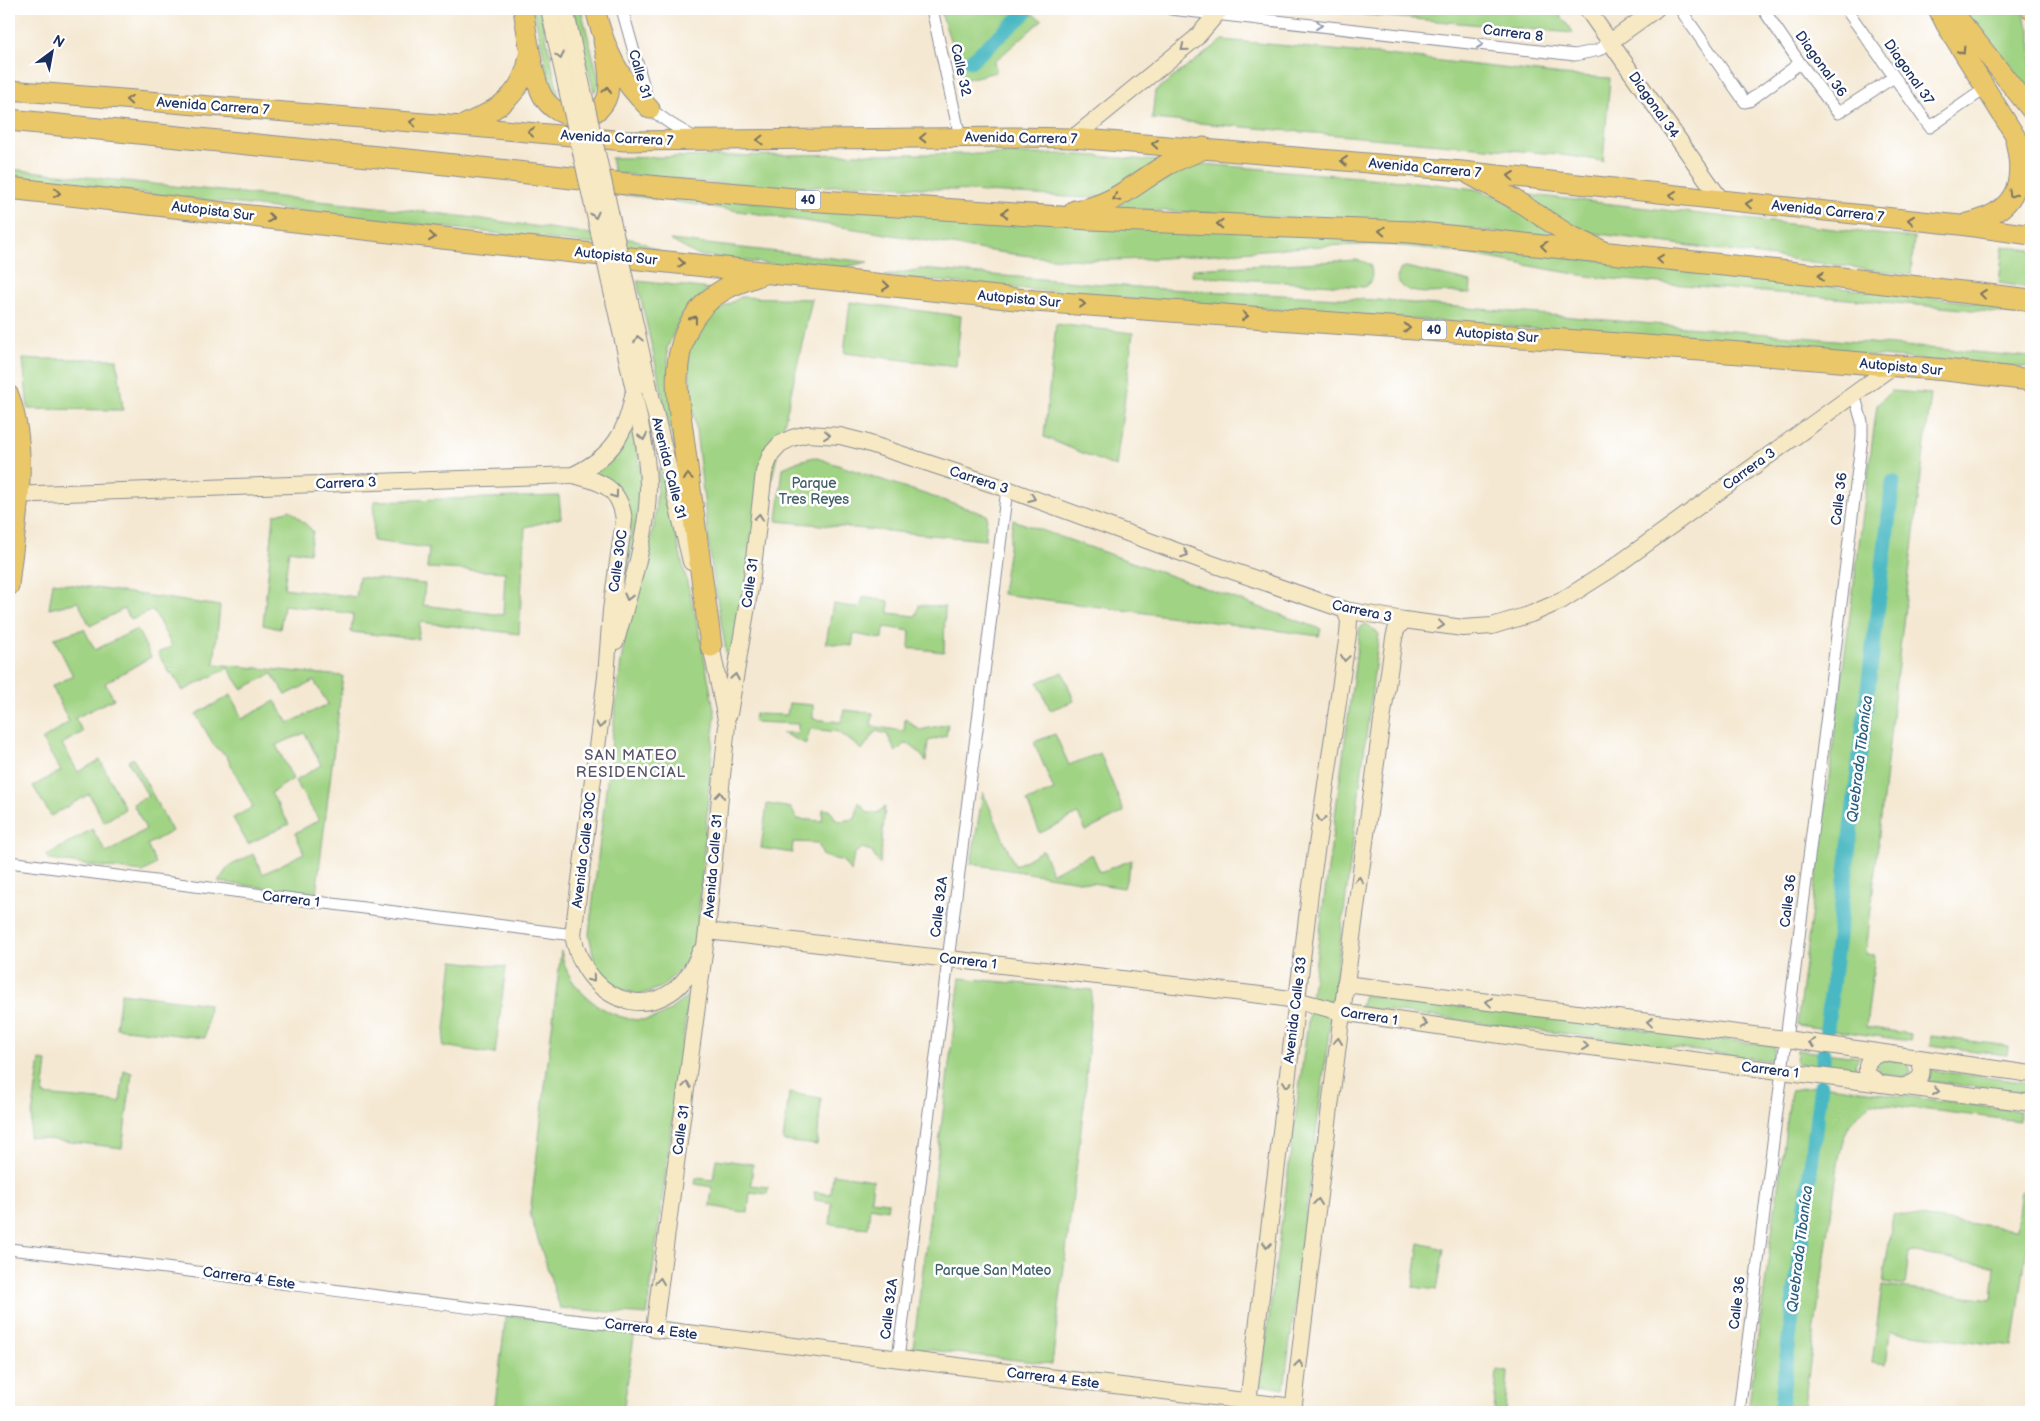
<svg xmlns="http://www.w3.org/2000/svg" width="2040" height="1421" font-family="'Balsamiq Sans',sans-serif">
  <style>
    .green { fill: #a0d383; stroke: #5e8170 }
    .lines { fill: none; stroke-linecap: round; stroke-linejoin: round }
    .canal { stroke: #4ab8c2; stroke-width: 15 }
    .street-casing { stroke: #888c98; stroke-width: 13 }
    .secondary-casing { stroke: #888c98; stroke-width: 18 }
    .primary-casing { stroke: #888c98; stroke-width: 21 }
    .highway-casing { stroke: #888c98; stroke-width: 23 }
    .street { stroke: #fff; stroke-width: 11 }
    .secondary { stroke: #f7e9c3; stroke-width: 16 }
    .primary { stroke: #eac769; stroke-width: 19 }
    .highway { stroke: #eac769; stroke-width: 21 }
    .secondary-bridge-casing { stroke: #888c98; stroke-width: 18; stroke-linecap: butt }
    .secondary-bridge { stroke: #f7e9c3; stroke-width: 16 }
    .oneway { stroke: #8d97ae }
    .oneway2 { stroke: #898c90 }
    .oneway3 { stroke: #787363 }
    .labels { text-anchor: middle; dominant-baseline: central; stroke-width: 5; stroke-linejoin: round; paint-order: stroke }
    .shield { fill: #fff; stroke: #5f6d8e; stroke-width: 1 }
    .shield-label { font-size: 12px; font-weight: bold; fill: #1b2f5e }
    .street-label { font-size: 14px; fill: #1b2f5e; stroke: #fff }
    .park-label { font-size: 14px; fill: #436069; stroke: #fff }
    .neighbourhood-label { font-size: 15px; letter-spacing: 1px; fill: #5a566a; stroke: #fff }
    .water-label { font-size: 15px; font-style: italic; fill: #2b5f81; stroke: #fff }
  </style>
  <rect width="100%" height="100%" fill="#fff"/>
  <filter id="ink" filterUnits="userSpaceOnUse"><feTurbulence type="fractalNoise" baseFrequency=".02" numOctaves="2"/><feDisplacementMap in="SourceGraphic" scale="10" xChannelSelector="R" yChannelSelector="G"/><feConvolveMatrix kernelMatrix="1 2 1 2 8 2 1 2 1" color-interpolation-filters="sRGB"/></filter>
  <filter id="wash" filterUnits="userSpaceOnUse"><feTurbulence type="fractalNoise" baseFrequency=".0096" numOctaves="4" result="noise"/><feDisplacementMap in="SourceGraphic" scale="20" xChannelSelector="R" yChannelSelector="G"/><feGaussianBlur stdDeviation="1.12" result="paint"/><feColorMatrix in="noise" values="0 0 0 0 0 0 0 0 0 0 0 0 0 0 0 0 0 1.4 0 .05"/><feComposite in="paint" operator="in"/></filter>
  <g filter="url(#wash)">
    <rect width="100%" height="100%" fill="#f4e8d2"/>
    <g class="green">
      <polygon points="533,9 540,9 559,97 553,95"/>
      <polygon points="573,9 581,9 600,84 594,92"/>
      <polygon points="940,9 1024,9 1042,20 994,62 996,72 963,80"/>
      <polygon points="1300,9 1556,9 1573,33"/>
      <polygon points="1964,9 2020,9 2031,31 2031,98"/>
      <polygon points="1223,40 1388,55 1563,75 1610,78 1603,161 1556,154 1152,119 1155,91"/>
      <path d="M851 154H1069L1161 161 1110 195 1085 198 854 184C776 193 692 181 614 173L611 158Z"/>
      <polygon points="1204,164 1427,183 1475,189 1498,197 1560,238 1438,226 1115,208 1179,166"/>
      <polygon points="9,169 444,214 637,240 661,252 9,178"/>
      <polygon points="1513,193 1914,238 1911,275 1592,233 1570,227"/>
      <path d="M620 194 1370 238 1476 247 2031 309V316L1952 308 1602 278C1528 268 1455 247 1380 245 1282 243 1185 262 1087 260 1017 258 949 244 880 233 794 219 707 206 620 194Z"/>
      <polygon points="670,240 868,262 827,271 697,255"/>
      <polygon points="2003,246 2031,250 2031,288 1999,283"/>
      <path d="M1356 260 1365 262 1370 265C1373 274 1373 282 1364 287L1192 276V269Z"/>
      <path d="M1406 267 1471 282 1470 294C1463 293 1457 292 1450 292 1434 292 1404 298 1397 278L1401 268Z"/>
      <polygon points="921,269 1148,288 1377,300 2019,356 2031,357 2031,368 1384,317 1141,300 885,276"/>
      <polygon points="637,281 711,289 694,301 680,319 667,348 677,460"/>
      <polygon points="741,297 812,299 729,670 711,562 687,351 711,314"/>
      <polygon points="850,302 961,316 956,366 844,353"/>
      <polygon points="1056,324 1133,333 1116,467 1044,437"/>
      <polygon points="23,359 117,359 123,410 28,409"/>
      <polygon points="1891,391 1931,394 1895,689 1866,954 1875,955 1866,1027 1911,1034 1910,1041 1797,1025 1877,405"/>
      <path d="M631 426C636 445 641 463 642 483 643 520 630 556 622 592 625 565 641 509 619 489 612 482 601 477 593 472 610 458 626 449 631 426Z"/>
      <polygon points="814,457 987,515 985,540 777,521 783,468 799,461"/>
      <polygon points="659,467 700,635 715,715 697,936 684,965 662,987 640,995 615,988 596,969 589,934 621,662 630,607 654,525"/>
      <polygon points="559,496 561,518 525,527 519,634 420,622 418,639 351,632 353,614 284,605 280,629 263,625 274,515 290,510 313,531 309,553 289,550 284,588 356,597 359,577 425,584 423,605 503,615 505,572 427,568 429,548 373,541 374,501"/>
      <polygon points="1013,520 1321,629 1319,636 1002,594"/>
      <polygon points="53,582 220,606 214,664 343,676 316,894 218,882 228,867 253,854 263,874 304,853 295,833 319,820 295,781 321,765 305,733 276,745 293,779 271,793 289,824 248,844 233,818 253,807 226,755 215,747 196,714 231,695 242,719 275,701 289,723 328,704 314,681 286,695 272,674 242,689 228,668 183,691 173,674 169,673 158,653 172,646 153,610 131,620 124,609 90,626 78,602 49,609"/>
      <polygon points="863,597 889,601 889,613 916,616 919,605 945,607 944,652 909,648 910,631 885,627 882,639 854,634 852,646 826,643 833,604 860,608"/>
      <polygon points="1367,624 1379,634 1284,1389 1260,1385 1360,627"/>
      <polygon points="84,629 95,650 137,629 151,657 105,683 114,699 75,718 83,732 62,744 78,772 100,760 125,809 104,822 89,794 51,816 33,786 61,771 42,740 69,722 52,686 73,676 54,638"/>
      <polygon points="1063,672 1074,701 1050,710 1038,682"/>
      <polygon points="789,703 813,705 813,719 841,722 844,710 873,713 871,726 904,731 905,719 920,730 948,724 946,736 928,741 926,761 912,745 904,744 896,752 887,734 876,731 862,750 839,732 810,729 806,744 782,733 798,733 798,724 754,722 755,714 787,715"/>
      <polygon points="1055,734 1069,765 1100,753 1124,812 1086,831 1078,814 1040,833 1027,801 1054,790 1034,742"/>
      <polygon points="133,758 172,831 147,845 156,864 143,872 49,860 46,856 92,829 107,853 146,829 133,804 148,796 128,761"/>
      <polygon points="983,792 1015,866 1043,850 1052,873 1092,854 1100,872 1132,860 1124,888 971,864"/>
      <polygon points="859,802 868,813 877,813 885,807 880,865 871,851 862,848 854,854 851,872 843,861 823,856 818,843 793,842 792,853 761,848 767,804 791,808 797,819 822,821 823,809 830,810 837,821 855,819"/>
      <path d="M561 951C563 958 564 966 568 973 582 1002 625 1029 658 1017 669 1012 680 1002 689 994L647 1315 560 1308 530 1214Z"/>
      <polygon points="453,961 506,967 495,1054 443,1046"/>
      <polygon points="960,978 1092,990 1085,1097 1052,1364 913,1348"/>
      <polygon points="121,993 209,1004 205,1038 116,1028"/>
      <polygon points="1364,995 1775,1046 1773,1061 1360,1007"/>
      <polygon points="1931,1036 2008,1046 2007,1055 1930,1045"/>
      <polygon points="1797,1050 1859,1057 1855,1064 1858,1072 1796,1063"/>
      <polygon points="1883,1059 1908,1063 1911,1072 1904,1077 1880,1073 1877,1066 1878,1062"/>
      <polygon points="40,1060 47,1061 43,1095 120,1102 124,1070 132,1073 122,1148 29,1137"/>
      <polygon points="1929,1070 2031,1083 2031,1094 1927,1081"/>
      <path d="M1821 1085 2019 1111V1121L1871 1103C1848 1121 1845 1130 1839 1158L1803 1412H1748L1791 1090Z"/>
      <polygon points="789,1093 821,1098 817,1145 783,1141"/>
      <polygon points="716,1159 753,1164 751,1185 768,1187 767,1194 750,1192 748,1213 710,1206 712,1187 695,1184 696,1178 713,1180"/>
      <polygon points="833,1174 873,1180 871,1200 888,1202 887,1210 870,1207 868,1228 830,1224 832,1203 815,1200 814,1192 831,1194"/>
      <polygon points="2021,1191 2031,1192 2031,1217 2013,1347 1890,1331 1886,1365 1872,1363 1882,1286 1992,1299 1995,1266 1909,1252 1905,1286 1883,1283 1893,1214 2016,1229"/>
      <polygon points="1419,1243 1444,1249 1437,1290 1413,1287"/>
      <polygon points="506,1315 635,1330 623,1412 494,1412"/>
      <polygon points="1497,1370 1508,1372 1505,1412 1494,1412"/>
    </g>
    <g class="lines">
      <g class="canal">
        <polyline points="971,61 1025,13"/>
        <polyline points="1826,1036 1893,482"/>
        <polyline points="1822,1068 1824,1053"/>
        <polyline points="1780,1412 1821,1085"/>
      </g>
    </g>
  </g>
  <g filter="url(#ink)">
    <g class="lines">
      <g class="street-casing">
        <g id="street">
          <polyline points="622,9 650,109 671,124 695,138"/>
          <polyline points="932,9 960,137"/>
          <polyline points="1171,9 1575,55 1599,50 1610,42"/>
          <polyline points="1680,9 1745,102 1749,101 1800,63"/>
          <polyline points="1763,9 1800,63 1838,113 1894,77"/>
          <polyline points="1846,9 1930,127 1986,88"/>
          <polyline points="9,862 573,935"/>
          <path d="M9 1249C224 1273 438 1307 654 1329"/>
          <polyline points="898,1359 1007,489"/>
          <polyline points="1739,1412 1862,437 1862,422 1854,394"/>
        </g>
      </g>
      <g class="secondary-casing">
        <g id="secondary">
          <polyline points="1587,9 1721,200"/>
          <polyline points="1610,42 1656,9"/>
          <polyline points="1073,138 1196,38 1221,9"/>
          <polyline points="649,387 691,562"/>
          <path d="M573 475C602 482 620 487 624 520L611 610 606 677 573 935C587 1011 671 1030 700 952"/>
          <path d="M9 495 573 475C613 456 627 433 634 390"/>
          <polyline points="709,635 727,725 707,931 654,1329 1294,1407"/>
          <path d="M616 641C629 594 648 536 648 488 648 458 641 428 635 398"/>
          <polyline points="729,714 752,576 764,472 771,454 780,444 792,438 807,434 840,436 864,442 1007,489 1201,560 1345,610 1404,620 1463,628 1492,626 1531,614 1561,601 1610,570 1893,366"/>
          <polyline points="707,931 1269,996 1296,1000 1341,1012 1528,1039 2031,1103"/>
          <polyline points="1345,984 1786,1039 2031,1074"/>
          <path d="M1881 1084 1868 1075C1864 1061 1871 1056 1883 1053"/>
          <path d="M1902 1087C1919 1081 1927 1077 1918 1058"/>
          <polyline points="1247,1411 1310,893 1348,634 1349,621 1345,610"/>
          <path d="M1293 1412C1323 1154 1356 896 1394 638L1396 630 1404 620"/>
        </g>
      </g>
      <g class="primary-casing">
        <g id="primary">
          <path d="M523 9C527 31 532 76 542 95 556 122 600 126 608 94 611 77 606 57 603 41"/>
          <path d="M595 9C605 49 619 80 650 109"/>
          <polyline points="1938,9 1946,25 2031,161"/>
          <polyline points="1951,9 2031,110"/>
          <polyline points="2031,9 2031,10"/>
          <polyline points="9,90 462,126 625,141 1013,137 1073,138 1462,171 1721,200 1960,225 2031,235"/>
          <path d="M463 125C497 110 523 96 529 56"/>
          <polyline points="1470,175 1514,199 1568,234 1600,249"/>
          <path d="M1968 223C2014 212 2026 186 2015 141"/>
          <path d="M9 395C31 456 15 523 9 586"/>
        </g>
      </g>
      <g class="highway-casing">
        <g id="highway">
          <polyline points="9,120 418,161 626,184 806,200 1090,219 1411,232 1780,271 2031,300"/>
          <polyline points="9,188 442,238 1035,301 1754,354 1946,370 2031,380"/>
          <path d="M1075 211C1114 206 1135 183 1168 164 1179 158 1192 154 1204 148"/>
          <path d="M711 646 678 399C674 357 683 314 723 290 735 283 749 279 762 274"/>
        </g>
      </g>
      <use href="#street" class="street"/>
      <use href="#secondary" class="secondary"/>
      <use href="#primary" class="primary"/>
      <use href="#highway" class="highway"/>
      <g class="secondary-bridge-casing">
        <g id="secondary-bridge">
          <polyline points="549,9 634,390"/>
          <polyline points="565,9 649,387"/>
        </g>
      </g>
      <use href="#secondary-bridge" class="secondary-bridge"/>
    </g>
    <defs><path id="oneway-chevron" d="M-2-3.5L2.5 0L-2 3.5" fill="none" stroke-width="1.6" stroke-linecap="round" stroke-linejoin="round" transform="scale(1.25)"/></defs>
    <g class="oneway">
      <use href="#oneway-chevron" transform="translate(1319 25) rotate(7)"/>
      <use href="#oneway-chevron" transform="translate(1480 44) rotate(7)"/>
    </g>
    <g class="oneway2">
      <use href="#oneway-chevron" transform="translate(1184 48) rotate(141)"/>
      <use href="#oneway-chevron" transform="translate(560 56) rotate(77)"/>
      <use href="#oneway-chevron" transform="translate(595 215) rotate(77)"/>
      <use href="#oneway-chevron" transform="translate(638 339) rotate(-102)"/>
      <use href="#oneway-chevron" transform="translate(827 435) rotate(6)"/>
      <use href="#oneway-chevron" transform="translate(643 437) rotate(79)"/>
      <use href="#oneway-chevron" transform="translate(615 495) rotate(54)"/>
      <use href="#oneway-chevron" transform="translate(1032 498) rotate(20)"/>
      <use href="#oneway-chevron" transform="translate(759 517) rotate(-84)"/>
      <use href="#oneway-chevron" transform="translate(1185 554) rotate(21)"/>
      <use href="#oneway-chevron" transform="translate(628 597) rotate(104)"/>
      <use href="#oneway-chevron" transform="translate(1441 625) rotate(7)"/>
      <use href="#oneway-chevron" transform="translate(1345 658) rotate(98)"/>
      <use href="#oneway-chevron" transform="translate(735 677) rotate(-80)"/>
      <use href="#oneway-chevron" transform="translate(600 725) rotate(97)"/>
      <use href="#oneway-chevron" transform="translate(720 795) rotate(-85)"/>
      <use href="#oneway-chevron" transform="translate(1321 819) rotate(98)"/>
      <use href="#oneway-chevron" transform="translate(1359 880) rotate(-82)"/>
      <use href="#oneway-chevron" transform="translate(592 979) rotate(51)"/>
      <use href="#oneway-chevron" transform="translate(1489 1002) rotate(-173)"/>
      <use href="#oneway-chevron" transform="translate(1650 1022) rotate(-173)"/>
      <use href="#oneway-chevron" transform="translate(1424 1024) rotate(8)"/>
      <use href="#oneway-chevron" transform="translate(1338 1041) rotate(-83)"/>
      <use href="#oneway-chevron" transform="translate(1812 1043) rotate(-172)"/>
      <use href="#oneway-chevron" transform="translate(1585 1046) rotate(7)"/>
      <use href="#oneway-chevron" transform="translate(1287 1084) rotate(97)"/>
      <use href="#oneway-chevron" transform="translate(687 1085) rotate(-82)"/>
      <use href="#oneway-chevron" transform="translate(1936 1091) rotate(7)"/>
      <use href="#oneway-chevron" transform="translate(1318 1202) rotate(-83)"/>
      <use href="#oneway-chevron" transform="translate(1267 1245) rotate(97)"/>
      <use href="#oneway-chevron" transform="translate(660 1281) rotate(-82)"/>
      <use href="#oneway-chevron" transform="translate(1299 1364) rotate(-83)"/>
    </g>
    <g class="oneway3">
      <use href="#oneway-chevron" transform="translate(1962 51) rotate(58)"/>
      <use href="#oneway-chevron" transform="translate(607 90) rotate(-82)"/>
      <use href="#oneway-chevron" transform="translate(129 100) rotate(-176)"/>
      <use href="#oneway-chevron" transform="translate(413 122) rotate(-176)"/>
      <use href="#oneway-chevron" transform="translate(531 132) rotate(-174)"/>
      <use href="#oneway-chevron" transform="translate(923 138) rotate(179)"/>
      <use href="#oneway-chevron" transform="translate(760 140) rotate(179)"/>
      <use href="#oneway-chevron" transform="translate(1155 144) rotate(-175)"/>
      <use href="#oneway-chevron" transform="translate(1344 161) rotate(-175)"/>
      <use href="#oneway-chevron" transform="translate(1511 176) rotate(-173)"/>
      <use href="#oneway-chevron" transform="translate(57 193) rotate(7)"/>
      <use href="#oneway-chevron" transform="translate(2012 194) rotate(121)"/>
      <use href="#oneway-chevron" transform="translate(1673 195) rotate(-173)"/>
      <use href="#oneway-chevron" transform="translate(1116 198) rotate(152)"/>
      <use href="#oneway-chevron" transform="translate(1749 204) rotate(-174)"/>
      <use href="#oneway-chevron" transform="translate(1005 213) rotate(-176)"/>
      <use href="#oneway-chevron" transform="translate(271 218) rotate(7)"/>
      <use href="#oneway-chevron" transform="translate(1911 220) rotate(-174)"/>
      <use href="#oneway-chevron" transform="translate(1220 224) rotate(-178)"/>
      <use href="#oneway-chevron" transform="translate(1382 231) rotate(-177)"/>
      <use href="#oneway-chevron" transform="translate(432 237) rotate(7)"/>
      <use href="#oneway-chevron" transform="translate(1544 246) rotate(-173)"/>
      <use href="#oneway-chevron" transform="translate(1660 259) rotate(-174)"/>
      <use href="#oneway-chevron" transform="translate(681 263) rotate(6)"/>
      <use href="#oneway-chevron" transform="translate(1821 276) rotate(-173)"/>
      <use href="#oneway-chevron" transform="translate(886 286) rotate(6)"/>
      <use href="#oneway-chevron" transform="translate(1983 294) rotate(-173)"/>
      <use href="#oneway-chevron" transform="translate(1082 304) rotate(4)"/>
      <use href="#oneway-chevron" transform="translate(1245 316) rotate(4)"/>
      <use href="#oneway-chevron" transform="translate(694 319) rotate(-53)"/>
      <use href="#oneway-chevron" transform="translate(1407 328) rotate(4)"/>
      <use href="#oneway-chevron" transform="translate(688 477) rotate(-98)"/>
    </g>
  </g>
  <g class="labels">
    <g class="shield">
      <rect x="795.5" y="190.5" width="25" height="19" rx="4"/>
      <rect x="1421.5" y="320.5" width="25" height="19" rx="4"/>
    </g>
    <g class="shield-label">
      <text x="808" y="200">40</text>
      <text x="1434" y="330">40</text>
    </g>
    <g class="street-label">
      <text transform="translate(1513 33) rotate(7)">Carrera 8</text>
      <text transform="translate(1821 64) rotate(54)">Diagonal 36</text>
      <text transform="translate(961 70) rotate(78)">Calle 32</text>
      <text transform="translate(1909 72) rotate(55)">Diagonal 37</text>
      <text transform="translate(640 74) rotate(74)">Calle 31</text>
      <text transform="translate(1654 105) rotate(55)">Diagonal 34</text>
      <text transform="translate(213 106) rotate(4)">Avenida Carrera 7</text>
      <text transform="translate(617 138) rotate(3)">Avenida Carrera 7</text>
      <text transform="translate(1021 138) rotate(1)">Avenida Carrera 7</text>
      <text transform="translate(1425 168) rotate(5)">Avenida Carrera 7</text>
      <text transform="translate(213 211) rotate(7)">Autopista Sur</text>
      <text transform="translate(1828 211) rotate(6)">Avenida Carrera 7</text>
      <text transform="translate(616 256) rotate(6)">Autopista Sur</text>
      <text transform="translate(1019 299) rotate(5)">Autopista Sur</text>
      <text transform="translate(1497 335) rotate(4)">Autopista Sur</text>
      <text transform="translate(1901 367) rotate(5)">Autopista Sur</text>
      <text transform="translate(669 468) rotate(76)">Avenida Calle 31</text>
      <text transform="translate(1749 469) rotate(-36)">Carrera 3</text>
      <text transform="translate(979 480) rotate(18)">Carrera 3</text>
      <text transform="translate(346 483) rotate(-2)">Carrera 3</text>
      <text transform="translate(1839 499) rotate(-83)">Calle 36</text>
      <text transform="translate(618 561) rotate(-82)">Calle 30C</text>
      <text transform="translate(750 583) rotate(-82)">Calle 31</text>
      <text transform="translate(1362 611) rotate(12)">Carrera 3</text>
      <text transform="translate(584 850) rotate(-83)">Avenida Calle 30C</text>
      <text transform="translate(713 866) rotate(-85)">Avenida Calle 31</text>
      <text transform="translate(291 899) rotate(7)">Carrera 1</text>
      <text transform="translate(1788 901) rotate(-83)">Calle 36</text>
      <text transform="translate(939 907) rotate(-83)">Calle 32A</text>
      <text transform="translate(968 961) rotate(7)">Carrera 1</text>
      <text transform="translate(1295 1010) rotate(-83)">Avenida Calle 33</text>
      <text transform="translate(1369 1016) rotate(9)">Carrera 1</text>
      <text transform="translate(1770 1070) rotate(7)">Carrera 1</text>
      <text transform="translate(681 1130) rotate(-82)">Calle 31</text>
      <text transform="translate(249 1278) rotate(8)">Carrera 4 Este</text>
      <text transform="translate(1737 1303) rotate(-83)">Calle 36</text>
      <text transform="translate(889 1309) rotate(-83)">Calle 32A</text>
      <text transform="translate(651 1329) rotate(7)">Carrera 4 Este</text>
      <text transform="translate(1053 1378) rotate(7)">Carrera 4 Este</text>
    </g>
    <g class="park-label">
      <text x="814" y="483">Parque<tspan x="814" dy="16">Tres Reyes</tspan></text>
      <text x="993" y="1270">Parque San Mateo</text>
    </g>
    <g class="neighbourhood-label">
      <text x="631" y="755">SAN MATEO<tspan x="631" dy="17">RESIDENCIAL</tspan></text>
    </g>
    <g class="water-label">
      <text transform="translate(1860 759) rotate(-83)">Quebrada Tibaníca</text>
      <text transform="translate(1800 1249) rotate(-83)">Quebrada Tibaníca</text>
    </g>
  </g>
  <rect width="2040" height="1421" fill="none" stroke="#fff" stroke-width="30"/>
  <g transform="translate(52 52) rotate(32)" stroke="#ffffff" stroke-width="4" paint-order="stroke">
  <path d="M0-4L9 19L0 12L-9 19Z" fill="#1b2f5e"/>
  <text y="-8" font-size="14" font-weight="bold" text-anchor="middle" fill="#1b2f5e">N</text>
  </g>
</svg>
